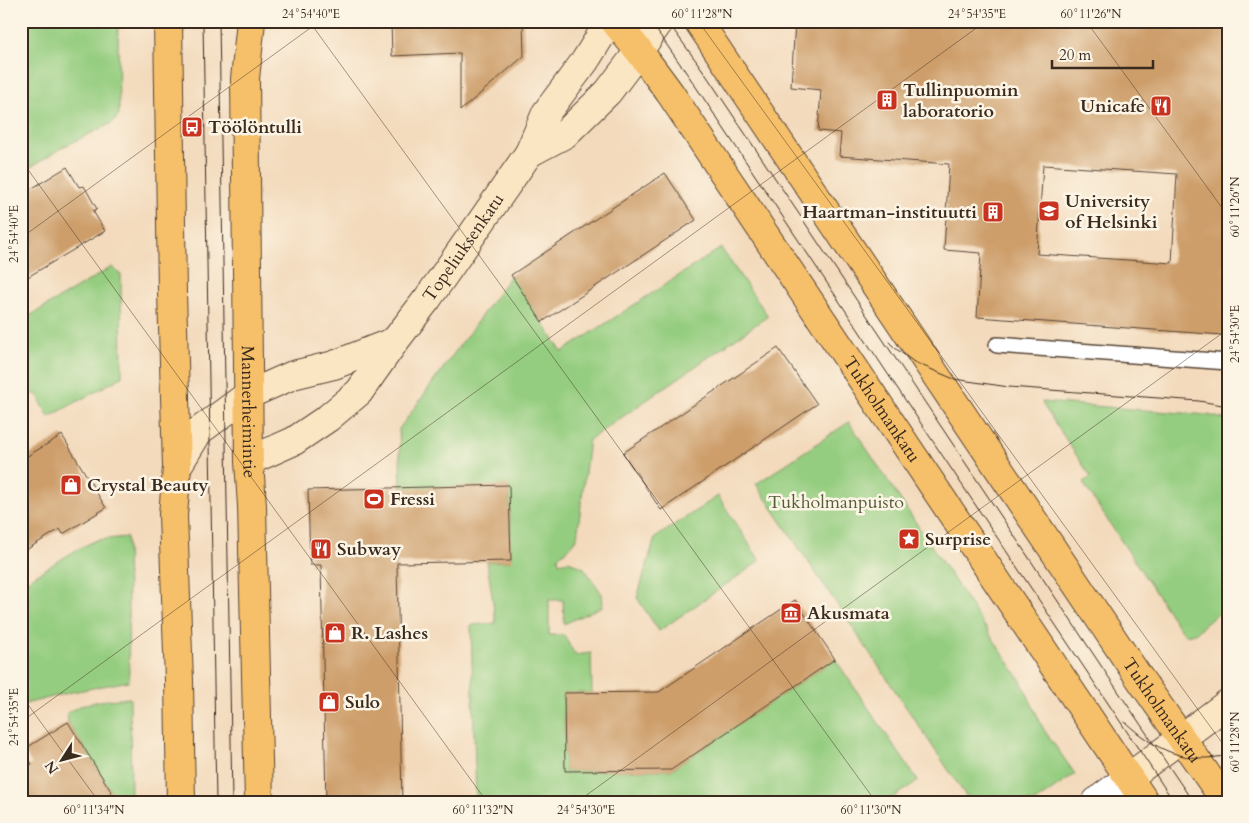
<svg xmlns="http://www.w3.org/2000/svg" width="1249" height="823" font-family="Cardo,serif">
  <style>
    .green { fill: #95cd80; stroke: #687c4f }
    .building { fill: #cd9e6b; fill-rule: evenodd }
    .lines { fill: none; stroke-linecap: round; stroke-linejoin: round }
    .service-casing { stroke: #574436; stroke-width: 18 }
    .minor-casing { stroke: #574436; stroke-width: 30 }
    .secondary-casing { stroke: #574436; stroke-width: 30 }
    .primary-casing { stroke: #574436; stroke-width: 30 }
    .service { stroke: #fff; stroke-width: 15 }
    .minor { stroke: #fff; stroke-width: 28 }
    .secondary { stroke: #fbe6c4; stroke-width: 28 }
    .primary { stroke: #f6c06b; stroke-width: 28 }
    .tram { stroke: #3b2a1e; stroke-width: 1 }
    .ticks { fill: none; stroke: #3b2a1e; stroke-width: 1; stroke-opacity: 0.45 }
    .labels { text-anchor: middle; dominant-baseline: central; stroke-width: 5; stroke-linejoin: round; paint-order: stroke }
    .poi-label { font-size: 18px; font-weight: bold; fill: #3b2a1e; stroke: #fcf5e5; text-anchor: start }
    .street-label { font-size: 18px; fill: #3b2a1e; stroke: #fcf5e5 }
    .park-label { font-size: 18px; fill: #565b3b; stroke: #fcf5e5 }
    .neatline { fill: none; stroke: #3b2a1e; stroke-width: 2 }
    .ticks-label { font-size: 12px; text-anchor: middle; fill: #3b2a1e }
  </style>
  <rect width="100%" height="100%" fill="#fcf5e5"/>
  <filter id="ink" filterUnits="userSpaceOnUse"><feTurbulence type="fractalNoise" baseFrequency=".02" numOctaves="2"/><feDisplacementMap in="SourceGraphic" scale="10" xChannelSelector="R" yChannelSelector="G"/><feConvolveMatrix kernelMatrix="1 2 1 2 8 2 1 2 1" color-interpolation-filters="sRGB"/></filter>
  <filter id="wash" filterUnits="userSpaceOnUse"><feTurbulence type="fractalNoise" baseFrequency=".0096" numOctaves="4" result="noise"/><feDisplacementMap in="SourceGraphic" scale="20" xChannelSelector="R" yChannelSelector="G"/><feGaussianBlur stdDeviation="1.12" result="paint"/><feColorMatrix in="noise" values="0 0 0 0 0 0 0 0 0 0 0 0 0 0 0 0 0 1.4 0 .05"/><feComposite in="paint" operator="in"/></filter>
  <g filter="url(#wash)">
    <rect width="100%" height="100%" fill="#f3dabc"/>
    <g class="green">
      <polygon points="21,21 118,21 119,116 112,123 63,147 21,173"/>
      <polygon points="721,248 768,316 589,440 577,538 567,550 558,557 559,563 569,561 584,568 602,594 603,606 564,624 563,600 549,600 549,635 564,635 575,655 591,653 592,693 564,693 565,771 671,770 835,659 918,781 886,802 476,802 471,625 496,623 487,562 511,561 509,486 401,488 399,429 511,275 562,352"/>
      <polygon points="112,267 121,275 122,377 49,417 36,393 21,401 21,321"/>
      <polygon points="1042,402 1208,415 1228,420 1228,607 1215,616 1195,633 1185,635 1175,622 1085,486 1083,482 1091,477 1043,405"/>
      <polygon points="849,422 1021,681 1044,730 1075,774 1035,802 970,802 756,484"/>
      <polygon points="718,496 760,561 659,631 637,598 655,538"/>
      <polygon points="127,537 129,681 72,692 21,705 21,584 78,549 97,540"/>
      <path d="M130 698 131 802H98L112 793 68 722 67 713C86 700 109 700 130 698Z"/>
    </g>
    <g id="blocks">
      <g class="building">
        <polygon points="391,21 523,21 524,56 460,111 460,53 392,56"/>
        <path d="M795 21H1228V270L1223 335 977 317 981 253 944 250 949 164 839 156 841 133 818 131 821 90 791 87ZM1043 165 1177 174 1172 263 1037 254Z"/>
        <polygon points="67,167 79,187 84,186 97,209 93,211 105,231 21,281 21,195"/>
        <polygon points="665,173 696,220 542,322 511,275"/>
        <polygon points="778,348 817,404 661,510 623,453"/>
        <polygon points="62,435 106,508 63,534 60,529 21,553 21,460"/>
        <polygon points="509,485 511,561 397,563 402,802 326,802 321,565 310,565 308,490"/>
        <polygon points="795,600 835,659 671,770 565,771 564,693 659,692"/>
        <polygon points="68,722 112,793 98,802 21,802 21,770 32,764 23,750"/>
      </g>
    </g>
  </g>
  <g filter="url(#ink)">
    <use href="#blocks" fill-opacity="0" stroke="#574436" stroke-width="1"/>
    <g class="lines">
      <g class="service-casing">
        <polyline id="service" points="997,345 1228,362"/>
      </g>
      <g class="minor-casing">
        <polyline id="minor" points="1096,802 1129,777"/>
      </g>
      <g class="secondary-casing">
        <g id="secondary">
          <polyline points="529,153 565,134 608,92 639,51 660,21"/>
          <path id="s1" d="M249 461 294 441 328 418 359 392 395 341 428 298 529 153 546 113 585 61 610 21"/>
          <polyline points="177,467 199,431 248,395 293,375 334,365 395,341"/>
          <polyline points="1129,777 1219,710 1228,703"/>
        </g>
      </g>
      <g class="primary-casing">
        <g id="primary">
          <polyline points="168,21 172,292 177,467 173,515 179,681 181,802"/>
          <path id="s2" d="M251 21 245 79 249 461 252 506 259 802"/>
          <path id="s3" d="M614 21 639 51 670 93 1145 802"/>
          <path id="s4" d="M698 21 1140 679 1226 802"/>
        </g>
      </g>
      <use href="#service" class="service"/>
      <use href="#minor" class="minor"/>
      <use href="#secondary" class="secondary"/>
      <use href="#primary" class="primary"/>
      <g class="tram">
        <polyline points="203,21 216,802"/>
        <polyline points="219,21 232,802"/>
        <polyline points="650,21 690,78 1174,802"/>
        <polyline points="667,21 702,69 1120,694 1193,802"/>
        <polyline points="889,342 895,348 914,362 954,379 1009,387 1199,401 1228,406"/>
        <path d="M1125 722C1155 750 1186 765 1228 755"/>
      </g>
    </g>
  </g>
  <path class="ticks" d="M309 21 876 802M698 21 1228 751M1086 21 1228 216M21 160 487 802M21 238 320 21M21 695 99 802M21 722 986 21M577 802 1228 329"/>
  <defs>
    <g id="building-square" transform="scale(1.125)"><rect x="-9" y="-9" width="18" height="18" rx="4" fill="#c8321e" stroke="#fcf5e5"/><path d="M-4-6H4V6H1V3H-1V6H-4ZM-2.5-4.3h1.7v1.8h-1.7ZM.8-4.3h1.7v1.8H.8ZM-2.5-1h1.7V.8h-1.7ZM.8-1h1.7V.8H.8Z" fill="#fff"/></g>
    <g id="restaurant-square" transform="scale(1.125)"><rect x="-9" y="-9" width="18" height="18" rx="4" fill="#c8321e" stroke="#fcf5e5"/><path d="M-5-6h1v4h1v-4h1v4h1v-4h1v5L-1.5 .5V6h-2V.5L-5-1ZM5-6V6H3V1.5H1.5Q1.5-4 5-6Z" fill="#fff"/></g>
    <g id="bus-square" transform="scale(1.125)"><rect x="-9" y="-9" width="18" height="18" rx="4" fill="#c8321e" stroke="#fcf5e5"/><path d="M-5-6H5V4H4V6H2V4H-2V6H-4V4H-5ZM-3.5-4V0h7V-4ZM-3.5 1.2v1.5H-2V1.2ZM2 1.2v1.5H3.5V1.2Z" fill="#fff"/></g>
    <g id="university-square" transform="scale(1.125)"><rect x="-9" y="-9" width="18" height="18" rx="4" fill="#c8321e" stroke="#fcf5e5"/><path d="M0-5L7-2L0 1L-7-2ZM-4 1L0 2.5L4 1V4Q0 6-4 4Z" fill="#fff"/></g>
    <g id="shop-square" transform="scale(1.125)"><rect x="-9" y="-9" width="18" height="18" rx="4" fill="#c8321e" stroke="#fcf5e5"/><path d="M-5-2.5h2.3a2.7 3.5 0 0 1 5.4 0H5L5.5 6h-11ZM-1.5-2.5h3a1.5 2.3 0 0 0-3 0Z" fill="#fff"/></g>
    <g id="stadium-square" transform="scale(1.125)"><rect x="-9" y="-9" width="18" height="18" rx="4" fill="#c8321e" stroke="#fcf5e5"/><path d="M0-5a6.5 5 0 1 0 0 10a6.5 5 0 1 0 0-10ZM-3.5-1.8h7v3.6h-7Z" fill="#fff"/></g>
    <g id="sight-square" transform="scale(1.125)"><rect x="-9" y="-9" width="18" height="18" rx="4" fill="#c8321e" stroke="#fcf5e5"/><path d="M0-6L1.8-2.2L6-1.7L2.9 1.2L3.7 5.4L0 3.3L-3.7 5.4L-2.9 1.2L-6-1.7L-1.8-2.2Z" fill="#fff"/></g>
    <g id="museum-square" transform="scale(1.125)"><rect x="-9" y="-9" width="18" height="18" rx="4" fill="#c8321e" stroke="#fcf5e5"/><path d="M0-6L6-3V-2H-6V-3ZM-5-1h2V3h-2ZM-1-1h2V3h-2ZM3-1h2V3H3ZM-6 4H6V6H-6Z" fill="#fff"/></g>
  </defs>
  <g fill-rule="evenodd">
    <use href="#building-square" x="887" y="100"/>
    <use href="#restaurant-square" x="1161" y="106"/>
    <use href="#bus-square" x="192" y="127"/>
    <use href="#university-square" x="1049" y="211"/>
    <use href="#building-square" x="993" y="212"/>
    <use href="#shop-square" x="71" y="485"/>
    <use href="#stadium-square" x="374" y="499"/>
    <use href="#sight-square" x="909" y="539"/>
    <use href="#restaurant-square" x="321" y="549"/>
    <use href="#museum-square" x="791" y="613"/>
    <use href="#shop-square" x="335" y="633"/>
    <use href="#shop-square" x="329" y="702"/>
  </g>
  <g class="labels">
    <g class="poi-label">
      <text x="903" y="90">Tullinpuomin<tspan x="903" dy="21">laboratorio</tspan></text>
      <text x="1145" y="106" text-anchor="end">Unicafe</text>
      <text x="208" y="127">Töölöntulli</text>
      <text x="1065" y="201">University<tspan x="1065" dy="21">of Helsinki</tspan></text>
      <text x="977" y="212" text-anchor="end">Haartman-instituutti</text>
      <text x="87" y="485">Crystal Beauty</text>
      <text x="390" y="499">Fressi</text>
      <text x="925" y="539">Surprise</text>
      <text x="337" y="549">Subway</text>
      <text x="807" y="613">Akusmata</text>
      <text x="351" y="633">R. Lashes</text>
      <text x="345" y="702">Sulo</text>
    </g>
    <g class="street-label">
      <text stroke="none"><textPath href="#s1" startOffset="309">Topeliuksenkatu</textPath></text>
      <text stroke="none"><textPath href="#s3" startOffset="472">Tukholmankatu</textPath></text>
      <text stroke="none"><textPath href="#s2" startOffset="391">Mannerheimintie</textPath></text>
      <text stroke="none"><textPath href="#s4" startOffset="831">Tukholmankatu</textPath></text>
    </g>
    <g class="park-label">
      <text x="836" y="502">Tukholmanpuisto</text>
    </g>
  </g>
  <rect width="1249" height="823" fill="none" stroke="#fcf5e5" stroke-width="55"/>
  <g transform="translate(62 760) rotate(234)" stroke="#fcf5e5" stroke-width="4" paint-order="stroke">
  <path d="M0-4L9 19L0 12L-9 19Z" fill="#3b2a1e"/>
  <text y="-8" font-size="14" font-weight="bold" text-anchor="middle" fill="#3b2a1e">N</text>
  </g>
  <path d="M1052 60v8h101v-8" fill="none" stroke="#3b2a1e" stroke-width="2.5"/>
  <text x="1059" y="60" font-size="15" fill="#3b2a1e" stroke="#fcf5e5" stroke-width="4" paint-order="stroke">20 m</text>
  <rect x="28" y="28" width="1194" height="768" class="neatline"/>
  <g class="ticks-label">
    <text x="311" y="18">24°54'40"E</text>
    <text x="702" y="18">60°11'28"N</text>
    <text x="977" y="18">24°54'35"E</text>
    <text x="1091" y="18">60°11'26"N</text>
    <text transform="translate(1235 207) rotate(-90)" y="4">60°11'26"N</text>
    <text transform="translate(14 234) rotate(-90)" y="4">24°54'40"E</text>
    <text transform="translate(1235 334) rotate(-90)" y="4">24°54'30"E</text>
    <text transform="translate(14 717) rotate(-90)" y="4">24°54'35"E</text>
    <text transform="translate(1235 742) rotate(-90)" y="4">60°11'28"N</text>
    <text x="94" y="814">60°11'34"N</text>
    <text x="483" y="814">60°11'32"N</text>
    <text x="586" y="814">24°54'30"E</text>
    <text x="871" y="814">60°11'30"N</text>
  </g>
</svg>
